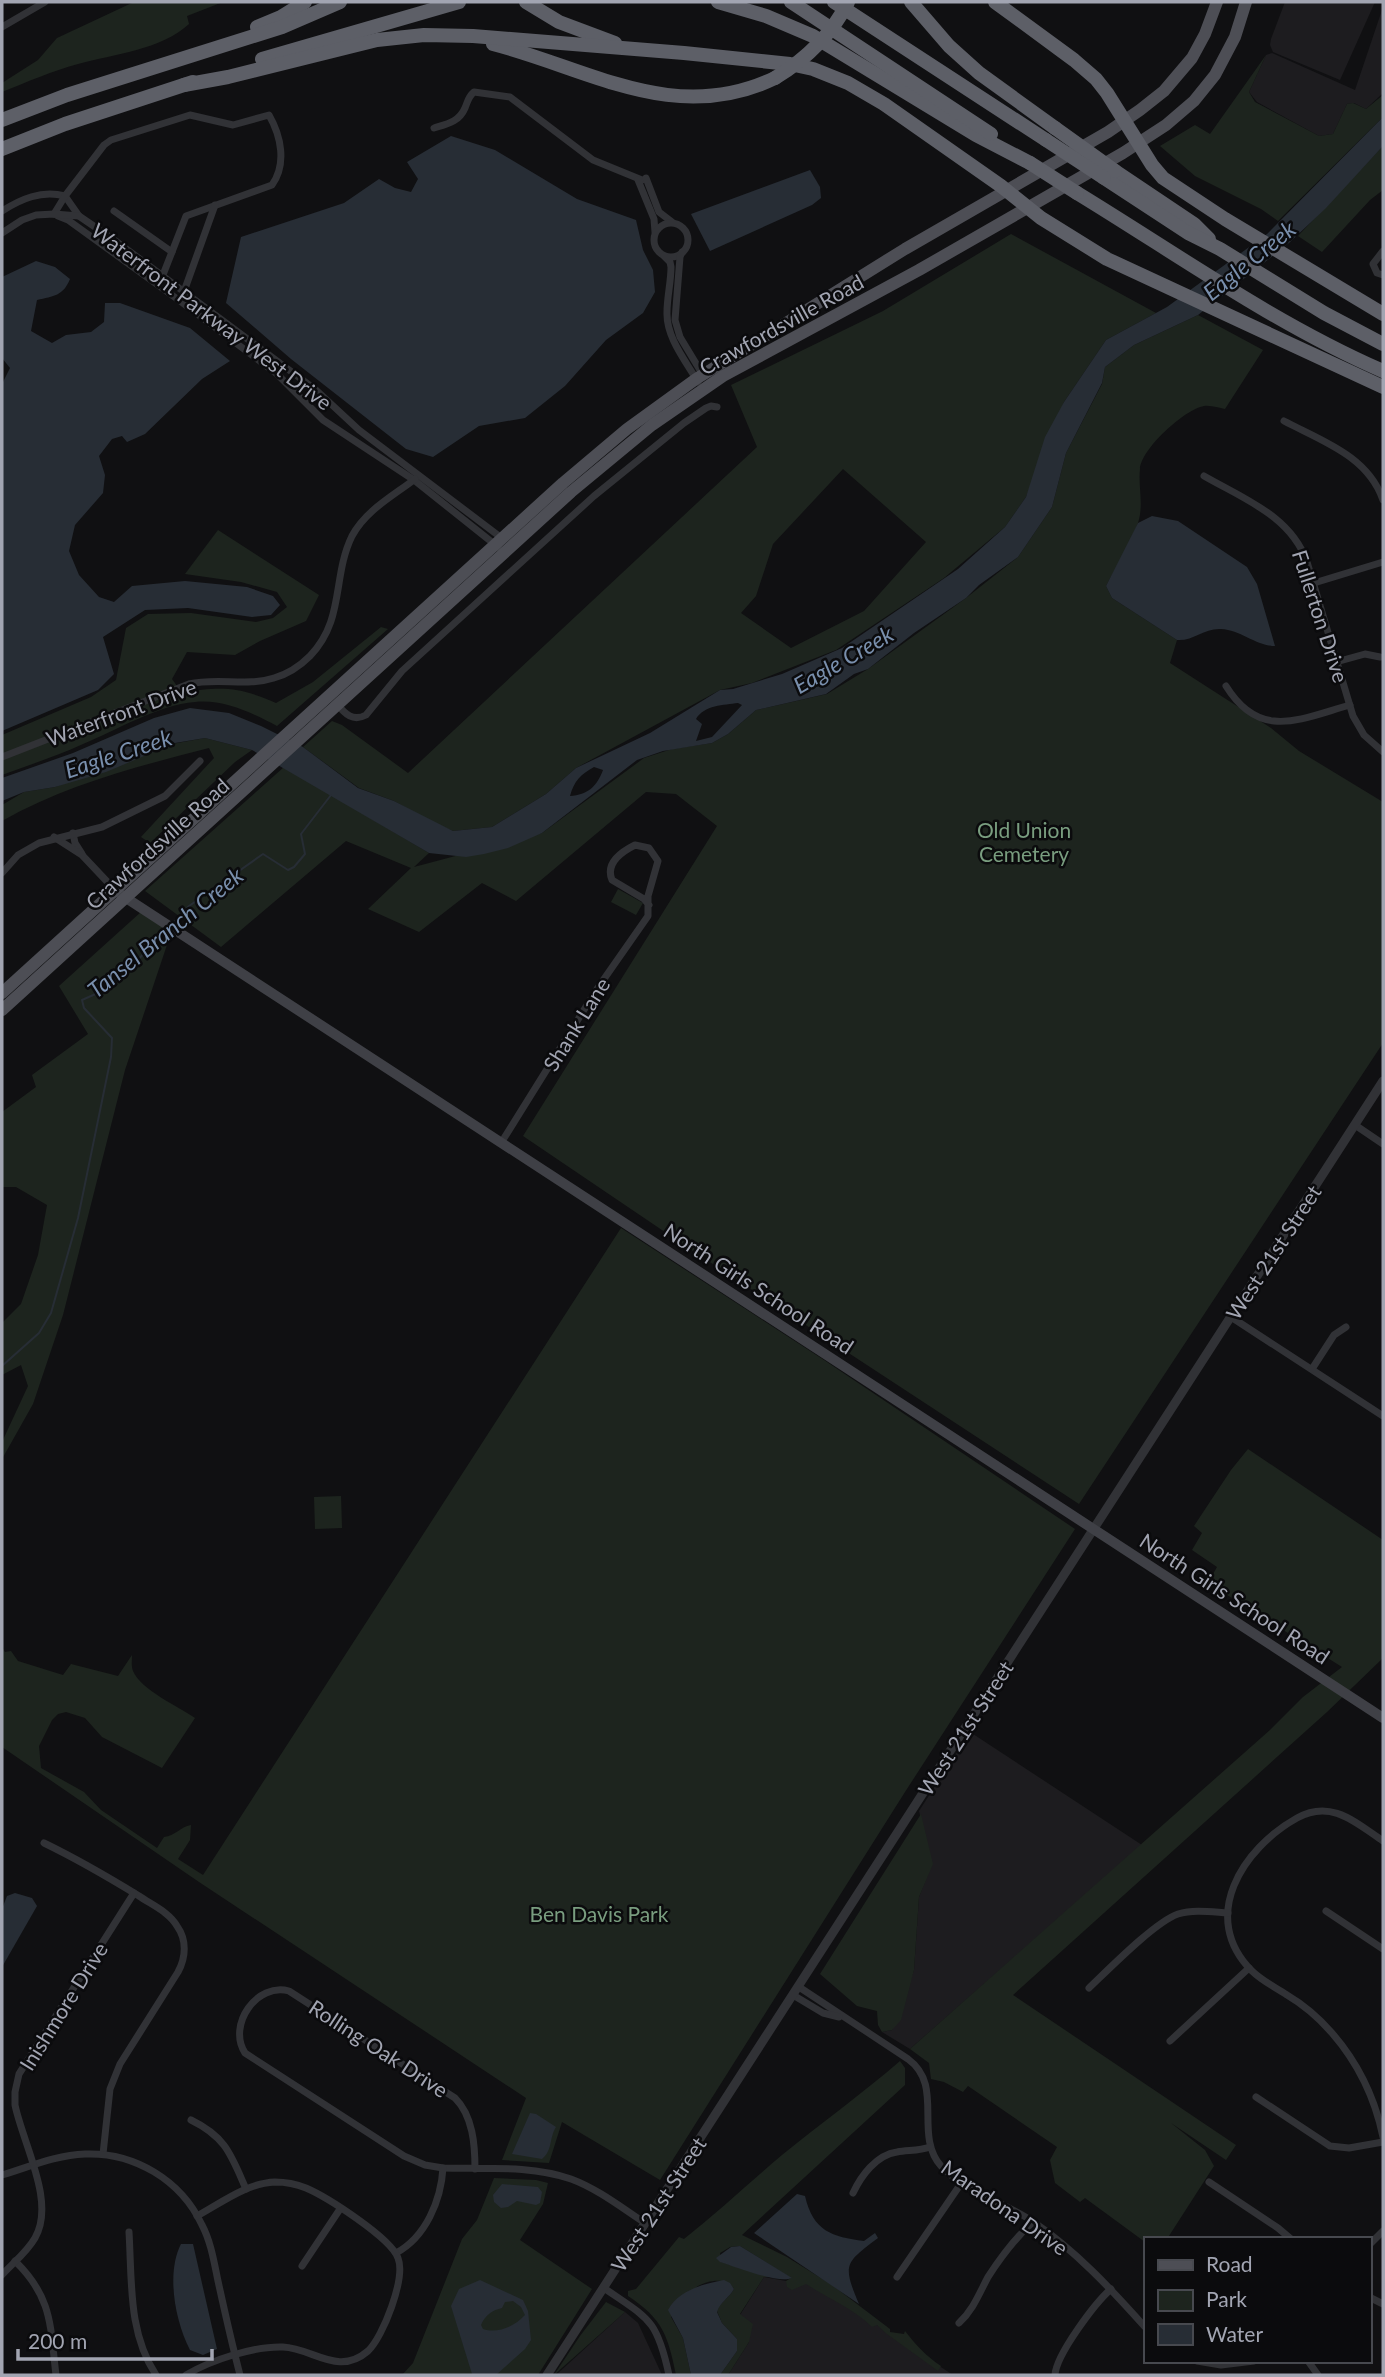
<svg xmlns="http://www.w3.org/2000/svg" width="1385" height="2377" font-family="Lato,sans-serif">
  <style>
    .built { fill: #1d1c1f }
    .green { fill: #1d241e; fill-rule: evenodd }
    .water { fill: #272d35; fill-rule: evenodd }
    .lines { fill: none; stroke-linecap: round; stroke-linejoin: round }
    .stream { stroke: #272d35; stroke-width: 2 }
    .minor { stroke: #313236; stroke-width: 7 }
    .tertiary { stroke: #313236; stroke-width: 9 }
    .secondary { stroke: #3f4046; stroke-width: 10 }
    .primary { stroke: #4d4e55; stroke-width: 12 }
    .motorway { stroke: #5d5f67; stroke-width: 14 }
    .motorway-bridge { stroke: #5d5f67; stroke-width: 14 }
    .labels { text-anchor: middle; dominant-baseline: central; stroke-width: 5; stroke-linejoin: round; paint-order: stroke }
    .street-label { font-size: 21px; fill: #a2a5b2; stroke: #0b0b0d }
    .park-label { font-size: 21px; fill: #799d7f; stroke: #0b0b0d }
    .water-label { font-size: 23px; font-style: italic; fill: #798fad; stroke: #0b0b0d }
  </style>
  <rect width="100%" height="100%" fill="#101012"/>
  <g class="built">
    <polygon points="1285,2 1375,2 1340,80 1273,52 1270,45 1271,39"/>
    <polygon points="1383,7 1383,93 1366,109 1354,103 1347,104 1333,134 1319,136 1257,102 1249,92 1266,55 1272,53 1355,90"/>
    <polygon points="970,1732 1142,1845 910,2049 882,2032 892,2030 914,1970 919,1897 932,1864 919,1811"/>
    <polygon points="764,2277 786,2281 806,2278 953,2375 728,2375 749,2342 740,2315"/>
    <polygon points="625,2312 638,2323 662,2375 556,2375"/>
  </g>
  <g class="green">
    <path d="M134 2H223L187 16 189 24C161 50 114 54 78 64 52 71 27 82 2 92V83L38 60 57 38Z"/>
    <polygon points="1266,55 1249,92 1255,102 1319,136 1333,134 1347,104 1353,103 1366,109 1383,95 1383,117 1278,221 1261,209 1195,176 1160,146 1195,125 1210,134"/>
    <polygon points="1383,146 1383,190 1370,200 1322,252 1298,236"/>
    <path d="M1011 234 1156 313 1106 340 1064 402 1026 497 1005 527 944 578 836 650 752 683 720 690 576 768 546 794 492 827 453 831 432 822 394 801 359 788 303 747 332 721 342 725 408 773 757 447 731 385 883 311ZM843 469 926 542 864 611 791 648 741 613 756 596 773 544Z"/>
    <path d="M1198 315 1263 350 1225 409C1219 408 1211 405 1204 406 1185 409 1141 449 1140 469 1138 487 1144 504 1138 523 1131 541 1116 568 1106 586L1112 598 1177 640 1170 663 1271 728 1299 751 1383 802V1043L1079 1504 690 1249 523 1136 717 826 676 794 646 792 516 901 482 883 419 932 368 909 411 868 346 841 221 947 145 891 284 767 429 853 414 867 542 833 644 758 672 749 712 743 728 734 756 710 827 694 868 669 966 598 1018 557 1052 507 1066 453 1102 384 1105 367 1134 345Z"/>
    <path d="M218 530 319 595 306 621 260 641 235 655 187 652 172 679 182 693C221 686 240 687 276 703L313 682 381 627 388 629 277 726C253 713 223 699 195 702 158 705 117 730 83 744 57 756 29 765 2 775V735L91 697 116 680 126 628 148 614 191 613 256 622 273 618 287 607 277 592 241 582 185 574Z"/>
    <path d="M205 738 252 750 235 762 150 843 141 837 214 758 209 748C139 766 65 785 2 821V805L24 792 55 787 172 744Z"/>
    <polygon points="618,889 643,903 636,915 611,902"/>
    <polygon points="141,912 171,933 125,1070 63,1315 33,1404 2,1459 2,1442 28,1386 21,1365 2,1375 2,1323 21,1304 38,1255 47,1205 16,1187 2,1187 2,1112 36,1087 32,1075 88,1034 59,986"/>
    <path d="M621 1228 824 1360 1075 1529 905 1792 660 2180 562 2122 549 2163 502 2160 526 2098 199 1882 2 1747V1647L5 1652 11 1651 18 1661 63 1675 71 1664 118 1676 132 1655C132 1660 131 1666 133 1671 140 1689 179 1707 195 1718L162 1768 102 1737 85 1718 66 1712 58 1714 52 1720 39 1746 41 1768 84 1792 101 1810 157 1848 164 1837C175 1836 180 1827 191 1825L190 1840 178 1859 203 1875Z"/>
    <polygon points="1248,1449 1383,1540 1383,1658 1327,1712 1013,1995 1236,2145 1226,2160 1171,2123 1205,2150 1214,2166 1167,2239 1145,2239 1145,2242 1085,2198 1080,2202 1055,2183 1050,2160 1057,2147 968,2086 963,2092 944,2082 931,2079 929,2063 910,2049 1270,1730 1303,1697 1342,1667 1208,1583 1217,1567 1192,1550 1202,1533 1194,1526 1231,1470"/>
    <polygon points="341,1496 342,1528 315,1529 314,1497"/>
    <polygon points="921,1814 933,1864 919,1897 914,1970 901,2020 892,2030 882,2032 878,2025 877,2011 857,2006 820,1974"/>
    <path d="M900 2061 905 2068V2085L742 2235 787 2257 832 2285 890 2329V2332L904 2334 905 2331C915 2344 927 2357 941 2366L938 2371 887 2334 877 2325 872 2327C853 2308 829 2299 806 2284L792 2290 787 2287 786 2281 791 2278 740 2246 730 2247 720 2253 721 2262 771 2277H764L740 2314 753 2324 749 2342 728 2375H720L737 2351V2339L722 2323 717 2311C720 2302 729 2298 734 2289 727 2277 709 2280 698 2286 688 2292 678 2308 671 2317L683 2338 691 2375H676C668 2336 663 2319 628 2296V2291L636 2289 679 2237 684 2239C718 2212 749 2183 782 2155 821 2123 862 2094 900 2061Z"/>
    <polygon points="494,2178 536,2180 548,2183 543,2204 520,2240 592,2289 538,2375 402,2375 413,2363 462,2239 477,2220"/>
    <polygon points="606,2302 625,2312 554,2375 580,2336"/>
  </g>
  <g class="water">
    <path d="M1383 117V146L1326 208 1289 243 1198 315 1134 345 1105 367 1102 383 1066 453 1052 507 1018 557 979 585 966 598 914 633 868 669 854 674 826 694 756 710 728 734 712 743 663 751 637 760 542 833 508 848 484 854 466 857 429 853 252 750 205 738 175 743 106 772 55 787 24 792 2 801V778L73 753 154 718 190 708 229 713 261 726 303 747 358 788 394 801 453 831 492 827 546 794 576 768 650 733 720 690 733 689 782 674 842 648 958 569 1005 527 1026 497 1045 437 1064 402 1106 340 1167 307 1267 234ZM738 703 742 705 712 737 696 741 702 724 696 719C704 705 724 705 738 703ZM594 767 603 770C597 786 588 795 570 796 574 781 581 774 594 767Z"/>
    <polygon points="451,136 495,150 577,199 636,220 643,250 653,270 655,292 643,313 606,340 565,386 525,418 479,426 433,457 406,449 291,359 226,303 241,237 344,203 379,179 395,188 411,192 418,179 407,162"/>
    <polygon points="810,170 820,187 821,198 812,205 710,251 691,214"/>
    <path d="M36 261 55 267 70 279C63 296 54 296 37 300L31 331 52 343 66 335 91 332 104 322 105 303H120L190 328 230 361 202 379 145 434 127 442 122 436 112 439 99 456 105 475 103 493 75 525 69 551 79 575 99 597 114 602 132 586 185 581 247 587 273 596 280 605 271 615 252 617 188 608 145 610 103 637 114 674 98 690 2 731V384L10 368 2 358V277Z"/>
    <path d="M1152 516 1178 521 1247 567 1257 584 1275 646C1256 646 1241 630 1221 629 1204 628 1194 641 1177 640L1112 598 1106 586 1138 523Z"/>
    <polygon points="15,1893 32,1898 37,1906 2,1967 2,1909 7,1896"/>
    <path d="M530 2113 536 2114 556 2127C549 2138 553 2150 542 2159L512 2154Z"/>
    <polygon points="502,2184 538,2187 542,2192 540,2203 536,2205 517,2201 508,2207 501,2208 494,2202 493,2195"/>
    <path d="M797 2194 805 2196C813 2231 832 2237 864 2241L875 2233 878 2238C845 2263 842 2264 859 2304L754 2233Z"/>
    <path d="M181 2244H193L217 2349 203 2355 190 2350C175 2321 166 2273 181 2244Z"/>
    <path d="M740 2246 792 2278C778 2284 736 2267 720 2262L716 2258 731 2247Z"/>
    <path d="M480 2280 523 2300 528 2311 531 2340 525 2349 496 2375 472 2374 451 2306 459 2289ZM513 2301 521 2307 525 2315C515 2326 498 2334 483 2329L481 2325C485 2315 493 2310 502 2308L505 2302Z"/>
    <path d="M724 2280 730 2283 734 2289C729 2298 720 2302 717 2312L722 2323 737 2339V2351L720 2375H691L683 2338 668 2310C679 2290 703 2284 724 2280Z"/>
  </g>
  <g class="lines">
    <g class="stream">
      <polyline points="174,922 189,906 263,854 288,870 294,867 305,854 301,834 331,795"/>
      <polyline points="2,1366 39,1333 51,1313 78,1218 111,1057 112,1038 84,1008 82,1000 100,992 133,965 167,929"/>
    </g>
    <g class="minor">
      <polyline points="2,27 45,2"/>
      <path d="M434 128C447 124 459 122 465 108 468 101 468 97 474 92L510 97 593 160 642 180"/>
      <polyline points="646,178 659,212 672,222"/>
      <polyline points="638,180 654,219 655,232"/>
      <path d="M2 211C21 199 41 190 65 196L79 216"/>
      <polyline points="114,211 172,252"/>
      <path d="M54 214 65 196 104 145 111 140 190 115 233 125 269 115C281 136 287 164 272 185L186 216 161 280"/>
      <polyline points="58,216 68,220 180,301 277,374 323,420 414,480 498,547"/>
      <circle cx="671" cy="240" r="17"/>
      <polyline points="2,233 22,220 36,215 54,214 79,216 117,242 316,390 359,430 503,539"/>
      <polyline points="1383,251 1373,264 1377,273 1383,275"/>
      <polyline points="682,252 680,257 675,320 680,337 703,375"/>
      <path d="M664 256 670 262 671 267C671 282 667 297 667 312 666 337 685 360 698 382"/>
      <polyline points="182,297 215,205"/>
      <path d="M1284 421C1322 441 1368 456 1383 500"/>
      <path d="M1204 476C1244 499 1291 516 1307 562L1353 716 1364 735 1383 752"/>
      <polyline points="1314,583 1383,562"/>
      <polyline points="1336,662 1365,654 1380,657"/>
      <path d="M1226 686C1260 741 1300 719 1350 705"/>
      <path d="M337 704C345 714 353 722 366 715L402 671 594 496 684 423 706 408 711 406 717 407"/>
      <path d="M2 757 189 684C218 677 246 687 274 678 288 674 300 666 310 656 345 620 332 577 352 536 366 510 393 496 415 479"/>
      <polyline points="73,833 75,843 82,854"/>
      <polyline points="54,837 82,855 115,890"/>
      <polyline points="2,873 18,855 39,843 102,827 165,796 200,761"/>
      <polyline points="1355,1125 1383,1144"/>
      <path d="M501 1143 597 989 648 916V896L658 861 649 848 635 845C621 852 605 863 612 880L644 899 649 905"/>
      <polyline points="1231,1317 1383,1416"/>
      <polyline points="1312,1369 1334,1335 1346,1327"/>
      <path d="M1383 1841C1355 1822 1331 1799 1297 1818 1243 1848 1198 1917 1252 1971 1262 1981 1275 1987 1287 1995 1304 2005 1319 2018 1332 2033 1358 2063 1375 2098 1383 2137"/>
      <path d="M44 1843C77 1859 108 1877 139 1896 152 1905 169 1912 177 1926 187 1940 186 1957 178 1972L120 2064 110 2089 103 2154"/>
      <polyline points="1326,1911 1383,1949"/>
      <path d="M799 1987 908 2059C945 2086 913 2134 941 2166 965 2192 1004 2202 1032 2221 1075 2250 1111 2289 1145 2327"/>
      <path d="M1089 1988C1109 1969 1155 1922 1178 1914 1194 1909 1212 1912 1228 1913"/>
      <polyline points="793,1995 823,2013 839,2017"/>
      <polyline points="1170,2041 1249,1968"/>
      <polyline points="1256,2097 1330,2146 1349,2148 1383,2142"/>
      <path d="M191 2120C226 2137 231 2155 246 2189"/>
      <path d="M475 2169C475 2145 473 2116 455 2098L289 1991C257 1982 227 2025 245 2053L404 2156 425 2165 443 2168C485 2169 531 2165 571 2179 598 2189 622 2208 645 2223"/>
      <path d="M2 2175C29 2167 56 2155 85 2154 134 2152 181 2180 202 2225 211 2242 214 2262 218 2281 225 2313 232 2344 240 2375"/>
      <polyline points="1209,2182 1278,2228 1291,2239"/>
      <path d="M853 2193C861 2176 876 2155 897 2152 908 2150 919 2151 930 2147"/>
      <path d="M129 2232C132 2281 128 2333 156 2375"/>
      <polyline points="1369,2245 1383,2231"/>
      <path d="M396 2253C426 2237 441 2200 443 2168"/>
      <path d="M15 2261C53 2298 50 2326 56 2375"/>
      <polyline points="302,2266 340,2209"/>
      <path d="M2 2275C13 2263 27 2252 35 2238 56 2202 23 2144 15 2105V2092L19 2074 134 1893"/>
      <polyline points="897,2277 962,2182"/>
      <path d="M604 2288C649 2319 657 2319 669 2375"/>
      <polyline points="1369,2297 1383,2304"/>
      <path d="M959 2323C973 2310 979 2294 988 2277 1001 2257 1015 2238 1033 2222"/>
      <polyline points="1197,2361 1221,2365 1254,2361"/>
      <polyline points="1308,2361 1318,2375"/>
      <path d="M186 2375C211 2360 254 2346 283 2347 313 2348 338 2377 368 2351 383 2337 406 2278 398 2258 391 2238 327 2197 306 2188 296 2184 286 2182 275 2182 247 2183 221 2203 197 2216"/>
      <path d="M1055 2375C1056 2355 1095 2303 1111 2289"/>
    </g>
    <polyline class="tertiary" points="547,2375 1383,1081"/>
    <polyline class="secondary" points="120,894 1383,1718"/>
    <g class="primary">
      <polyline points="2,993 563,483 627,429 696,379 905,249 1108,132 1140,110 1164,91 1192,58 1205,34 1217,2"/>
      <polyline points="2,1010 571,492 652,425 723,376 919,270 1123,153 1166,125 1194,101 1215,75 1235,37 1246,2"/>
    </g>
    <g class="motorway">
      <polyline points="526,2 559,22 615,43"/>
      <polyline points="718,2 766,16 813,36 976,135 1030,163"/>
      <polyline points="791,2 991,134"/>
      <polyline points="834,2 1046,140"/>
      <polyline points="911,2 949,46 979,73 1055,128"/>
      <polyline points="995,2 1074,60 1096,79 1107,93 1152,165 1163,178 1225,219 1383,314"/>
      <polyline points="257,27 281,17 305,2"/>
      <path d="M493 44C590 69 675 126 775 78"/>
      <polyline points="262,59 459,2"/>
      <polyline points="184,85 228,77 377,40 424,35 473,36 684,53 790,64 813,69 848,83 884,104 1001,186 1041,218 1107,259 1383,387"/>
      <polyline points="2,120 67,95 282,27 340,2"/>
      <polyline points="2,149 65,124 193,82"/>
      <polyline points="1115,171 1194,224 1209,239"/>
      <polyline points="1104,178 1188,233 1220,249 1324,313 1383,344"/>
      <path d="M1077 193C1177 254 1275 324 1383 371"/>
    </g>
    <g class="motorway-bridge">
      <path d="M775 78C806 59 832 34 848 2"/>
      <polyline points="1055,128 1115,171"/>
      <polyline points="1046,140 1104,178"/>
      <polyline points="1030,163 1077,193"/>
    </g>
  </g>
  <g class="labels">
    <g class="street-label">
      <text transform="translate(212 316) rotate(37)">Waterfront Parkway West Drive</text>
      <text transform="translate(781 324) rotate(-29)">Crawfordsville Road</text>
      <text transform="translate(1321 616) rotate(72)">Fullerton Drive</text>
      <text transform="translate(121 712) rotate(-20)">Waterfront Drive</text>
      <text transform="translate(157 843) rotate(-42)">Crawfordsville Road</text>
      <text transform="translate(576 1024) rotate(-58)">Shank Lane</text>
      <text transform="translate(1273 1252) rotate(-57)">West 21st Street</text>
      <text transform="translate(759 1288) rotate(33)">North Girls School Road</text>
      <text transform="translate(1235 1598) rotate(33)">North Girls School Road</text>
      <text transform="translate(965 1728) rotate(-57)">West 21st Street</text>
      <text transform="translate(63 2006) rotate(-58)">Inishmore Drive</text>
      <text transform="translate(379 2048) rotate(33)">Rolling Oak Drive</text>
      <text transform="translate(658 2204) rotate(-57)">West 21st Street</text>
      <text transform="translate(1005 2207) rotate(35)">Maradona Drive</text>
    </g>
    <g class="park-label">
      <text x="1024" y="829">Old Union<tspan x="1024" dy="24">Cemetery</tspan></text>
      <text x="599" y="1913">Ben Davis Park</text>
    </g>
    <g class="water-label">
      <text transform="translate(1249 260) rotate(-39)">Eagle Creek</text>
      <text transform="translate(843 659) rotate(-30)">Eagle Creek</text>
      <text transform="translate(118 753) rotate(-18)">Eagle Creek</text>
      <text transform="translate(165 932) rotate(-39)">Tansel Branch Creek</text>
    </g>
  </g>
  <rect width="1385" height="2377" fill="none" stroke="#a2a5b2" stroke-width="7"/>
  <rect x="1144" y="2237" width="228" height="126" fill="#0b0b0d" stroke="#47494f" stroke-width="2"/>
  <rect x="1158" y="2260" width="35" height="10" fill="#4d4e55" stroke="#47494f" stroke-width="2"/>
  <text x="1206" y="2272" font-size="21" fill="#a2a5b2">Road</text>
  <rect x="1158" y="2290" width="35" height="21" fill="#1d241e" stroke="#47494f" stroke-width="2"/>
  <text x="1206" y="2307" font-size="21" fill="#a2a5b2">Park</text>
  <rect x="1158" y="2324" width="35" height="21" fill="#272d35" stroke="#47494f" stroke-width="2"/>
  <text x="1206" y="2342" font-size="21" fill="#a2a5b2">Water</text>
  <path d="M18 2349v10h194v-10" fill="none" stroke="#a2a5b2" stroke-width="3.5"/>
  <text x="28" y="2349" font-size="21" fill="#a2a5b2" stroke="#0b0b0d" stroke-width="5" paint-order="stroke">200 m</text>
</svg>
